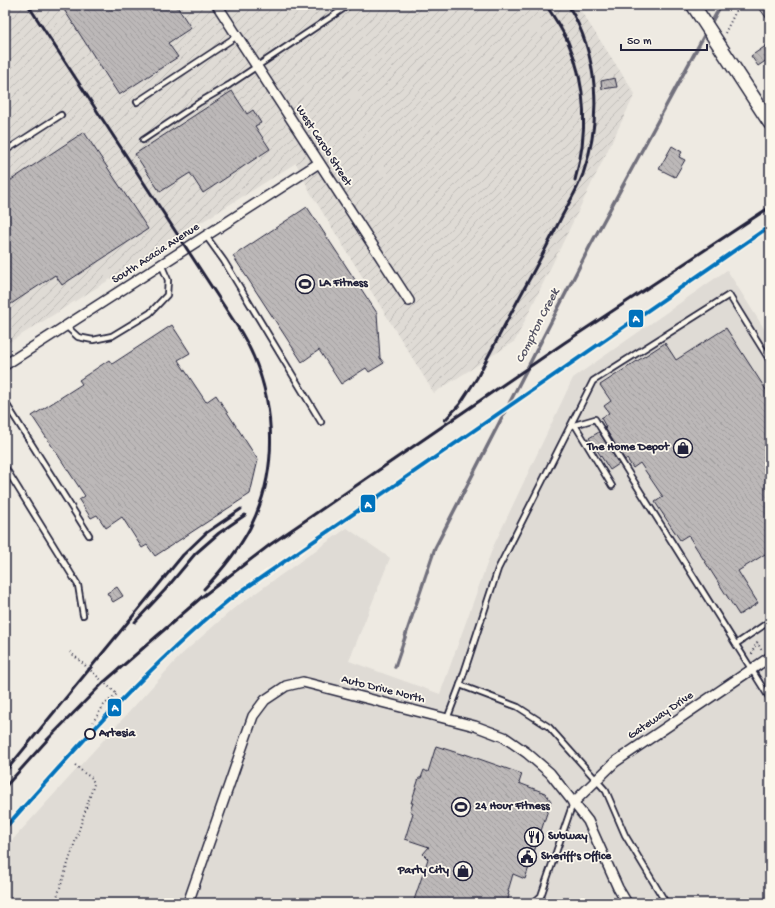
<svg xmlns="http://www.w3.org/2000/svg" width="775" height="908" font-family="'Gochi Hand',sans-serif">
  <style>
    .built { fill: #dfdbd5 }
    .industrial { fill: url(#industrial-furrows) }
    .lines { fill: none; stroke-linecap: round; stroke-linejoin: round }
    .stream { stroke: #716f7c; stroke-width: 3.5 }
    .building { fill: url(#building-back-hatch); stroke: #22223b }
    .lane-casing { stroke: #22223b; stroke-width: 8 }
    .street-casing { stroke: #22223b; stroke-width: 12 }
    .secondary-casing { stroke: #22223b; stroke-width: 16 }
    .path { stroke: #22223b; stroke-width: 2; stroke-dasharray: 1 3; stroke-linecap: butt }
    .lane { stroke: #fbf7ec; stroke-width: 4.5 }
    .street { stroke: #fbf7ec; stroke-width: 9 }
    .secondary { stroke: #fbf7ec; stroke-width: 13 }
    .rail { stroke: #22223b; stroke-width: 3 }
    .rail-1-casing { stroke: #fbf7ec; stroke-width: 7 }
    .rail-1 { stroke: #0072bc; stroke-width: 4 }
    .stop-dot { fill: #fbf7ec; stroke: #22223b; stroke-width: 2 }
    .labels { text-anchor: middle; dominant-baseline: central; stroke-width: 3.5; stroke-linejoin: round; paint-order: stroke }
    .street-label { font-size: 12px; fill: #22223b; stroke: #fbf7ec }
    .poi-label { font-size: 12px; font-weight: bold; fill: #22223b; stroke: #fbf7ec; text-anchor: start }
    .stop-label { font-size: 12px; font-weight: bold; fill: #22223b; stroke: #fbf7ec; text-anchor: start }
    .water-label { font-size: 13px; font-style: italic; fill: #575666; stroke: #fbf7ec }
    .line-badge { stroke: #fbf7ec; stroke-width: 1.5 }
    .badge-label { font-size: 11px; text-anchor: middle; font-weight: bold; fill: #fff }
  </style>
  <defs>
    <pattern id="industrial-furrows" width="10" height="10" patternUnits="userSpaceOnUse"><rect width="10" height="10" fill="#dfdbd5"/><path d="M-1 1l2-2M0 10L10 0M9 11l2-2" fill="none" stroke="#bfbcb8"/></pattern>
    <pattern id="building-back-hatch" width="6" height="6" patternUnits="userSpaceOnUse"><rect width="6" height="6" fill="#bcb8b8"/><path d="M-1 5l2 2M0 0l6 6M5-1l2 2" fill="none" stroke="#a19e9f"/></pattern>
  </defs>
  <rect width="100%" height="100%" fill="#eeeae2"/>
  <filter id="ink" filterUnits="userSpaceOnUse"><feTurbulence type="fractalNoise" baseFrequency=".025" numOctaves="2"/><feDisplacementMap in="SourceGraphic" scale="8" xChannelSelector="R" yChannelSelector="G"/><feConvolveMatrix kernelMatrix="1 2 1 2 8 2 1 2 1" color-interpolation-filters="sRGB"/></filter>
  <g filter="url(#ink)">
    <polygon class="built" points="727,270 770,338 770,903 5,903 5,848 181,655 233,609 347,528 390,558 349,661 440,694 493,547 573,378"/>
    <polygon class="industrial" points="5,5 577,5 635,94 515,341 434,393 310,192 296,163 5,345"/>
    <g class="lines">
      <g class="stream">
        <polyline points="710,25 721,5"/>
        <polyline points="395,667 435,548 590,246 706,32"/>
      </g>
    </g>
    <g class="building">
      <polygon points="61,5 176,5 191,28 168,43 178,57 119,95"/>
      <polygon points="757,5 770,5 770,23"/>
      <polygon points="770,43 770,58 758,66 751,56"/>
      <polygon points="615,78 617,87 602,89 601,81"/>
      <polygon points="232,91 247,114 253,110 261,123 255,126 270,149 203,193 190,173 160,192 135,154"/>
      <polygon points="84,132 148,229 62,285 55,275 5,308 5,184"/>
      <polygon points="672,146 682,152 679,157 685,160 675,177 659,169"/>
      <polygon points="307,207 377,313 380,358 384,363 369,372 366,368 341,384 319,350 302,362 233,256"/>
      <polygon points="172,325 190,353 178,360 206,402 216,395 258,460 250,494 155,556 147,545 142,548 122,517 106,528 97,515 91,518 79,500 85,496 32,416 82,384 79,380 109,360 112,364"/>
      <polygon points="726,328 770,396 770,551 738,571 758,603 739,615 688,535 680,540 655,502 663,497 640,463 633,468 627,459 625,460 605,428 606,427 601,418 609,413 604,406 611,401 600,385 665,343 676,360"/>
      <polygon points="599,432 619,464 610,470 589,438"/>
      <polygon points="117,587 123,596 113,602 107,593"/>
      <polygon points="436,746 464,755 465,754 522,774 519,783 545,793 551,801 525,879 513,874 508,891 509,892 508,895 509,895 507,903 413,903 428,859 423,854 429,847 405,839 413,813 410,811 413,803 411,803 419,778 421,778 424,770 428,772"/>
    </g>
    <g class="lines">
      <g class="lane-casing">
        <g id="lane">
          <polyline points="137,102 237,36"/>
          <polyline points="143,140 200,102 229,85 349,5"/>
          <polyline points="5,151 61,115"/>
          <polyline points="206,236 224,261 321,422"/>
          <polyline points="66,326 78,337 93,340 112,336 150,313 167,295 168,280 161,264"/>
          <polyline points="5,402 89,535"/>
          <polyline points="575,425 612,486"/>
          <polyline points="571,426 595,419 770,699"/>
          <polyline points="5,467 78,585 83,615"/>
          <polyline points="736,644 770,621"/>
          <polyline points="447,719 460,685"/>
          <polyline points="533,903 541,896 573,803"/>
          <polyline points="666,903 625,835 606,791 549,727 518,707 460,685 498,569 593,381 729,295 770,361"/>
        </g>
      </g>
      <g class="street-casing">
        <g id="street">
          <polyline points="217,5 409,301"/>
          <polyline points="5,365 319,163"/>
          <polyline points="573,803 615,762 770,657"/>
          <polyline points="188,903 253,716 265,700 286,686 303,682 475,726 504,737 527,753 550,773 588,821 618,888 627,903"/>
        </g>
      </g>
      <g class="secondary-casing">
        <polyline id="secondary" points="693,5 770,123"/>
      </g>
      <g class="path">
        <polyline points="725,33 739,5"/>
        <polyline points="757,642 762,651"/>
        <polyline points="70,652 117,694 104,705 93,722"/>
        <polyline points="752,654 754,647 758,644"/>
        <polyline points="55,903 94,784 92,778 84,773 74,764"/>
      </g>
      <use href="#lane" class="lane"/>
      <use href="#street" class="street"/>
      <use href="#secondary" class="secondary"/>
      <g class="rail">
        <path d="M28 5 241 332C276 391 281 466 250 528 238 551 222 570 204 589"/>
        <path d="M546 5C554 17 562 29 568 42 587 85 588 135 575 180"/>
        <path d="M445 420 460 404 477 378C497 339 518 300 539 261 547 246 554 232 561 218 569 203 577 190 583 174 602 119 599 55 568 5"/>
        <polyline points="135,622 165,590 195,554 219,533 245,515"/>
        <polyline points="5,772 183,555 206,533 241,509"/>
        <polyline points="5,787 48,739 103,683 203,596 271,544 564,343 770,207"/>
      </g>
      <g class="rail-1-casing">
        <path id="rail-1" d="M5 828C77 747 146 668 230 599L770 226"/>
      </g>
      <use href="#rail-1" class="rail-1"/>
    </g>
  </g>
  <defs>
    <g id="stadium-ring" transform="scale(1)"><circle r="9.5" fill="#fbf7ec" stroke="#22223b" stroke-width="1.5"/><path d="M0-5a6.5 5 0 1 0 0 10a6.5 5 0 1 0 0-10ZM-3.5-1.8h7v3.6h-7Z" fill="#22223b"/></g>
    <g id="shop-ring" transform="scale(1)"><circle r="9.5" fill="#fbf7ec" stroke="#22223b" stroke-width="1.5"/><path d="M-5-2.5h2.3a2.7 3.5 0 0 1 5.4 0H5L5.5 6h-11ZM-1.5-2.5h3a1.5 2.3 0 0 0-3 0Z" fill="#22223b"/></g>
    <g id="restaurant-ring" transform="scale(1)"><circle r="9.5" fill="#fbf7ec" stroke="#22223b" stroke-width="1.5"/><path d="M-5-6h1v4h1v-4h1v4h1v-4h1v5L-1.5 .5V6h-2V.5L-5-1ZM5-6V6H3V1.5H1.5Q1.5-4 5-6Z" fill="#22223b"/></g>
    <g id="civic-ring" transform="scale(1)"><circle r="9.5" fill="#fbf7ec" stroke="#22223b" stroke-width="1.5"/><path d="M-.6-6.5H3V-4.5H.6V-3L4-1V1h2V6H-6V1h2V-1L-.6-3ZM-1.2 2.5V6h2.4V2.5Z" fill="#22223b"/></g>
  </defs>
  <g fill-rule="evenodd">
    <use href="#stadium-ring" x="305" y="284"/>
    <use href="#shop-ring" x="683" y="448"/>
    <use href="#stadium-ring" x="461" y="807"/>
    <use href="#restaurant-ring" x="534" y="837"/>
    <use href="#civic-ring" x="527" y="857"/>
    <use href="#shop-ring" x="463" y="871"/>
  </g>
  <circle class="stop-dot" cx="90" cy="734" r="5"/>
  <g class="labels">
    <g class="street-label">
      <text transform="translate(323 146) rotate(57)">West Carob Street</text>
      <text transform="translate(156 254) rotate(-33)">South Acacia Avenue</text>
      <text transform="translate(383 690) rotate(14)">Auto Drive North</text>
      <text transform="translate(661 716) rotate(-34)">Gateway Drive</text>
    </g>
    <g class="poi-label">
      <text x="319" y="284">LA Fitness</text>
      <text x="669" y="448" text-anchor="end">The Home Depot</text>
      <text x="475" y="807">24 Hour Fitness</text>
      <text x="548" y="837">Subway</text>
      <text x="541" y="857">Sheriff's Office</text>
      <text x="449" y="871" text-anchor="end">Party City</text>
    </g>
    <g class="stop-label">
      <text x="99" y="734">Artesia</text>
    </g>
    <g class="water-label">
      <text transform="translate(538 326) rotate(-63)">Compton Creek</text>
    </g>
  </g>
  <g class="line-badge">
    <rect x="628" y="309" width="16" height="19" rx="4" fill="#0072bc"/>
    <rect x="360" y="494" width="16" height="19" rx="4" fill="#0072bc"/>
    <rect x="107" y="698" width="15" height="19" rx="4" fill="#0072bc"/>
  </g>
  <g class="badge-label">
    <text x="636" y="322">A</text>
    <text x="368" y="508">A</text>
    <text x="115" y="711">A</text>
  </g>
  <rect width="775" height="908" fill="none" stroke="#fbf7ec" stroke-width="20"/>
  <rect x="10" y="10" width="755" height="888" fill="none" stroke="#22223b" stroke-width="1.5" filter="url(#ink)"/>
  <path d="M621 44v6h86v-6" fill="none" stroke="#22223b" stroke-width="2"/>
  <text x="627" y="44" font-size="12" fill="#22223b" stroke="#fbf7ec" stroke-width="3" paint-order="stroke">50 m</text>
</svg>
